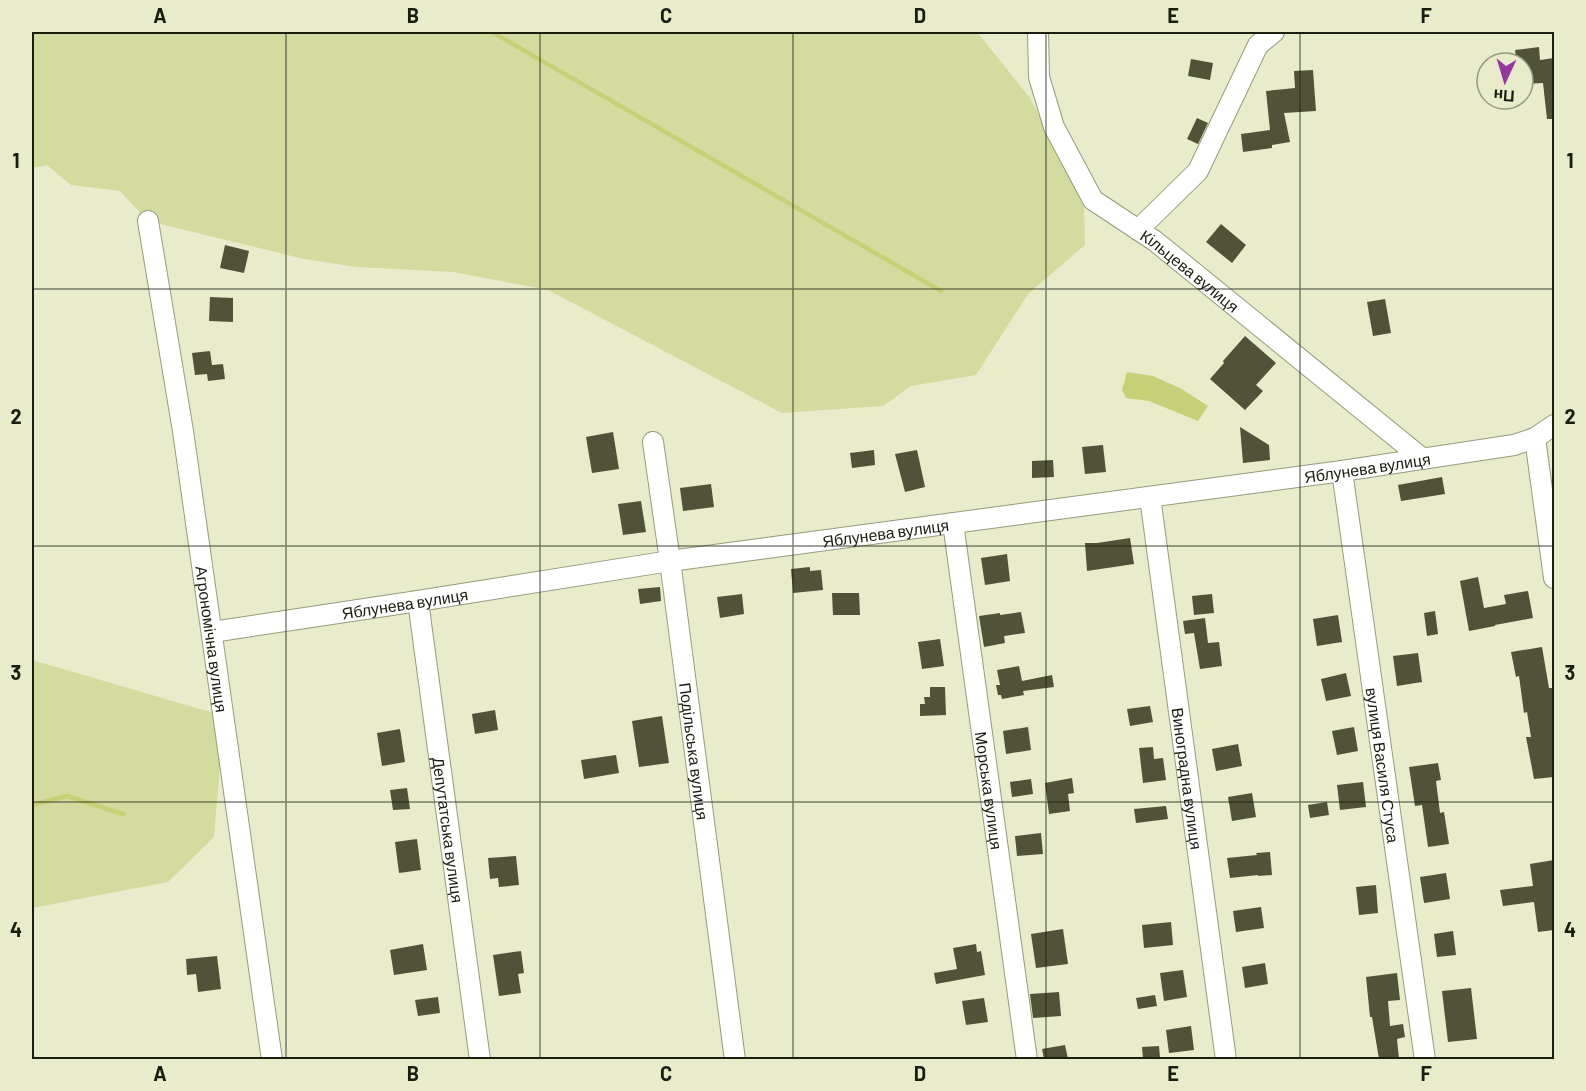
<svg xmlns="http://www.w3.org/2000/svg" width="1586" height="1091" font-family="Barlow,sans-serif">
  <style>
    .green { fill: #d4db9f }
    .water { fill: #c8d076 }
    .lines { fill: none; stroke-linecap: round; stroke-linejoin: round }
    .stream { stroke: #c8d076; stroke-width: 4.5 }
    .building { fill: #505337 }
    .minor-casing { stroke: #979b7c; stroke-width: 22 }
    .minor { stroke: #fff; stroke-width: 20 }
    .grid { fill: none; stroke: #1c1d11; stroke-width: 1.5; stroke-opacity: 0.55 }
    .labels { text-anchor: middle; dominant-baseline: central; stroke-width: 6; stroke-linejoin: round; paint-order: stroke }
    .street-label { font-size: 16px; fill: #1c1d11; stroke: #e8eccb }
    .neatline { fill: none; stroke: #1c1d11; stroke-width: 2 }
    .grid-label { font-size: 20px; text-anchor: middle; font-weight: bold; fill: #1c1d11 }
  </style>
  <rect width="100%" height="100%" fill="#e8eccb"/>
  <g class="green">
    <polygon points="32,32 977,32 1030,98 1084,204 1085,245 1028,294 976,375 911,386 883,406 782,413 548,290 453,272 357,267 304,259 148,221 120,191 71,185 47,165 32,168"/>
    <polygon points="32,660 224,716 214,837 168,882 32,908"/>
  </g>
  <polygon class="water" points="1127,372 1153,376 1180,388 1208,406 1198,421 1149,401 1126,398 1122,390"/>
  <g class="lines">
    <g class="stream">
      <polyline points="492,32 941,291"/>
      <polyline points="32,805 67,796 123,814"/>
    </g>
  </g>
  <g class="building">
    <polygon points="1539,47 1540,60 1554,58 1554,119 1547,119 1543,83 1523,84 1523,62 1517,63 1515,50"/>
    <polygon points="1191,59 1213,63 1210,80 1188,76"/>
    <polygon points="1313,70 1316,111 1284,113 1290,142 1272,145 1272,148 1243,152 1241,134 1270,130 1266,91 1295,88 1294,71"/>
    <polygon points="1197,118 1208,123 1198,144 1187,139"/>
    <polygon points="1221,224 1246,245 1232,263 1206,242"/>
    <polygon points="225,245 249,251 244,273 220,268"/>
    <polygon points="210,297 233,298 233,322 209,321"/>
    <polygon points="1385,299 1391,333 1373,336 1367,302"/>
    <polygon points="1245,336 1276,363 1256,385 1263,391 1245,410 1210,379 1224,363 1223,361"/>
    <polygon points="210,351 212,365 223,364 225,379 208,381 207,374 195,375 192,353"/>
    <polygon points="1240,427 1269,445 1270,460 1243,463"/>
    <polygon points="613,432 619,469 592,473 586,437"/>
    <polygon points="1103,445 1106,472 1085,474 1082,447"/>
    <polygon points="874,450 875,465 852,468 850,453"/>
    <polygon points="917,450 925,487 905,492 895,454"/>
    <polygon points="1053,460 1054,477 1032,478 1032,461"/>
    <polygon points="1442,477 1445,494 1401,501 1398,485"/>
    <polygon points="711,484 714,507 683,511 680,488"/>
    <polygon points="641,501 646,532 623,535 618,504"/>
    <polygon points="1130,538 1134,564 1087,571 1085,543 1097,543"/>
    <polygon points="1007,554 1010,581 985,585 981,558"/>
    <polygon points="810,567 810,571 821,570 823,590 793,593 791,569"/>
    <polygon points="1478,577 1484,608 1506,604 1504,595 1528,591 1533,618 1495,625 1495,626 1469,631 1460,581"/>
    <polygon points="660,587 661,601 640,604 638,589"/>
    <polygon points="832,593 859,593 860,615 833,615"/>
    <polygon points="742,594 744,614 720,618 717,597"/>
    <polygon points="1212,594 1214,613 1194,615 1192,596"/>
    <polygon points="1435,611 1438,634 1427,636 1424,613"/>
    <polygon points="1021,612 1025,633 1004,636 1005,643 984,647 979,616 1000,613 1000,615"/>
    <polygon points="1338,615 1342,642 1317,646 1313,619"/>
    <polygon points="1205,618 1208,643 1219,642 1222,666 1200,669 1194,633 1185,634 1183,621"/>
    <polygon points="940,639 944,666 922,669 918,642"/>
    <polygon points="1542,647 1549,688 1553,688 1554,698 1554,777 1534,779 1526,737 1531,737 1527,712 1524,713 1519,676 1516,677 1511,652"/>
    <polygon points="1418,653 1422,682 1397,686 1393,656"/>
    <polygon points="1019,666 1022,681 1052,675 1054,687 1023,691 1024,695 1002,699 1001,695 998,695 996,685 1000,685 997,670"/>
    <polygon points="1346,673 1351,696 1326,701 1321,679"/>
    <polygon points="930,687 945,687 946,715 920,716 920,704 925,704 924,697 930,697"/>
    <polygon points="1150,706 1153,722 1130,726 1127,709"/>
    <polygon points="495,710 498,730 475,734 472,714"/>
    <polygon points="662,716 669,763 639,767 632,721"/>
    <polygon points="1028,727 1031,750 1006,754 1003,731"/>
    <polygon points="1354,727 1358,751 1337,755 1332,731"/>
    <polygon points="400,729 405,762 382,766 377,733"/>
    <polygon points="1238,744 1242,766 1216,771 1212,749"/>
    <polygon points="1153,747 1154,759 1163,758 1166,780 1143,783 1139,748"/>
    <polygon points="616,755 619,773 584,779 581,760"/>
    <polygon points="1438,763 1441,780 1436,781 1440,813 1444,812 1449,844 1428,847 1422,805 1415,806 1409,767"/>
    <polygon points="1072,778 1074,793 1068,794 1070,811 1049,814 1045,783"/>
    <polygon points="1031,779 1033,794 1012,797 1010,782"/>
    <polygon points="1363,782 1366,807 1340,810 1337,785"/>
    <polygon points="407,788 410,809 393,810 390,790"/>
    <polygon points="1252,793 1256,817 1232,821 1228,797"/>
    <polygon points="1327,802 1329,815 1310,818 1308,805"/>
    <polygon points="1166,806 1168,819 1136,823 1134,809"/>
    <polygon points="1041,833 1043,854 1017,856 1015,836"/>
    <polygon points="417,839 421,870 399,873 395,842"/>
    <polygon points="1270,852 1272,875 1258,876 1258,875 1230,878 1227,858 1257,855 1256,853"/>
    <polygon points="516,856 519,885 499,887 498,878 490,879 488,858"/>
    <polygon points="1554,860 1554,930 1538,932 1534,902 1503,906 1500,890 1533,886 1530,864"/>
    <polygon points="1446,873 1450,899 1424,903 1420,877"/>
    <polygon points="1376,885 1378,913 1359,915 1356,887"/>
    <polygon points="1261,907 1264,928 1236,932 1233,911"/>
    <polygon points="1171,922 1173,945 1144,948 1142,925"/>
    <polygon points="1063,929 1068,964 1036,968 1031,934"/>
    <polygon points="1453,931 1456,955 1437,957 1434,934"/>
    <polygon points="423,944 427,970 394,975 390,950"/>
    <polygon points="976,944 977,952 981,951 985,975 936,984 934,973 957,969 953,948"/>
    <polygon points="521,951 524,973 518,974 521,993 499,996 493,955"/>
    <polygon points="217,956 221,989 198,992 196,974 187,975 186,959"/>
    <polygon points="1265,963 1268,984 1245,988 1242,967"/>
    <polygon points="1183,970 1187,997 1164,1001 1160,973"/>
    <polygon points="1397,973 1400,1000 1388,1001 1390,1026 1403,1024 1405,1037 1397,1039 1399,1059 1379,1059 1372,1017 1370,1017 1366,977"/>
    <polygon points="1471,988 1477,1039 1448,1042 1442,991"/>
    <polygon points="1059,992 1061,1016 1033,1018 1030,994"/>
    <polygon points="1155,995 1157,1006 1138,1009 1136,998"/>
    <polygon points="438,997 440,1013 418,1016 415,1000"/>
    <polygon points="984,998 988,1022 966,1025 962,1001"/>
    <polygon points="1191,1026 1194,1050 1169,1053 1166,1030"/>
    <polygon points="1065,1045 1068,1059 1044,1059 1042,1049"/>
    <polygon points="1159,1046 1160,1058 1143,1059 1142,1047"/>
  </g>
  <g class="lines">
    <g class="minor-casing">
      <g id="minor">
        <path id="s1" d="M1038 32 1039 77 1054 127 1093 200 1155 241 1423 459"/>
        <path id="s2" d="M148 221 183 431 272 1060"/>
        <polyline points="1138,230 1198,171 1258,45 1274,32"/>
        <polyline points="1535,438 1554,578"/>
        <path id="s3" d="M653 442 670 561 735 1060"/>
        <path id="s4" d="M1342 471 1425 1060"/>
        <path id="s5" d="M1150 497 1226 1060"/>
        <path id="s6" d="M953 523 1027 1060"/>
        <path id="s7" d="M418 601 480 1060"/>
        <path id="s8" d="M212 632 418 601 670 561 1342 471 1514 445 1535 438 1554 425"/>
      </g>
    </g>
    <use href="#minor" class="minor"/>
  </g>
  <path class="grid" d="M286 32V1060M540 32V1060M793 32V1060M1046 32V1060M1300 32V1060M32 289H1554M32 546H1554M32 802H1554"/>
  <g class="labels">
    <g class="street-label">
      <text stroke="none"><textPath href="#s1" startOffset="300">Кільцева вулиця</textPath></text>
      <text stroke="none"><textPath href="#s8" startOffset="1167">Яблунева вулиця</textPath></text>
      <text stroke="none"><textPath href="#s8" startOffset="681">Яблунева вулиця</textPath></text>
      <text stroke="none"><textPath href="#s8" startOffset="195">Яблунева вулиця</textPath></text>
      <text stroke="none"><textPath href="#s2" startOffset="423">Агрономічна вулиця</textPath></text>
      <text stroke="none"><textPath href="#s3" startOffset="312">Подільська вулиця</textPath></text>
      <text stroke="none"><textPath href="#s4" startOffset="297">вулиця Василя Стуса</textPath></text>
      <text stroke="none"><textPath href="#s5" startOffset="284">Виноградна вулиця</textPath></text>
      <text stroke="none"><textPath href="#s6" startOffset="270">Морська вулиця</textPath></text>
      <text stroke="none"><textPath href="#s7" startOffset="231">Депутатська вулиця</textPath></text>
    </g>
  </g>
  <rect width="1586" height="1091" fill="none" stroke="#e8eccb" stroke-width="66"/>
  <g transform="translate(1505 81) rotate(184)"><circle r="28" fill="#e8eccb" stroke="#969981" stroke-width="1.5"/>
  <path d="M0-4.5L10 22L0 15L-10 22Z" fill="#9638a2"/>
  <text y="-9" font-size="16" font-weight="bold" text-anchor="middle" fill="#1c1d11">Пн</text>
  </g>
  <rect x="33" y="33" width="1520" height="1025" class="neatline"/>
  <g class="grid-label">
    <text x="160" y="23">A</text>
    <text x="413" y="23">B</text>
    <text x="666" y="23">C</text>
    <text x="920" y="23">D</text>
    <text x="1173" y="23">E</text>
    <text x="1426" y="23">F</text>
    <text x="16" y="168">1</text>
    <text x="1570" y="168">1</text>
    <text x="16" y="424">2</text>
    <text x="1570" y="424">2</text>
    <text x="16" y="680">3</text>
    <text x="1570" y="680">3</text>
    <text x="16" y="937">4</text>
    <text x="1570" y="937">4</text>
    <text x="160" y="1081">A</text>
    <text x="413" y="1081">B</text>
    <text x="666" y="1081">C</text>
    <text x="920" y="1081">D</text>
    <text x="1173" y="1081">E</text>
    <text x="1426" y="1081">F</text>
  </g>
</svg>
